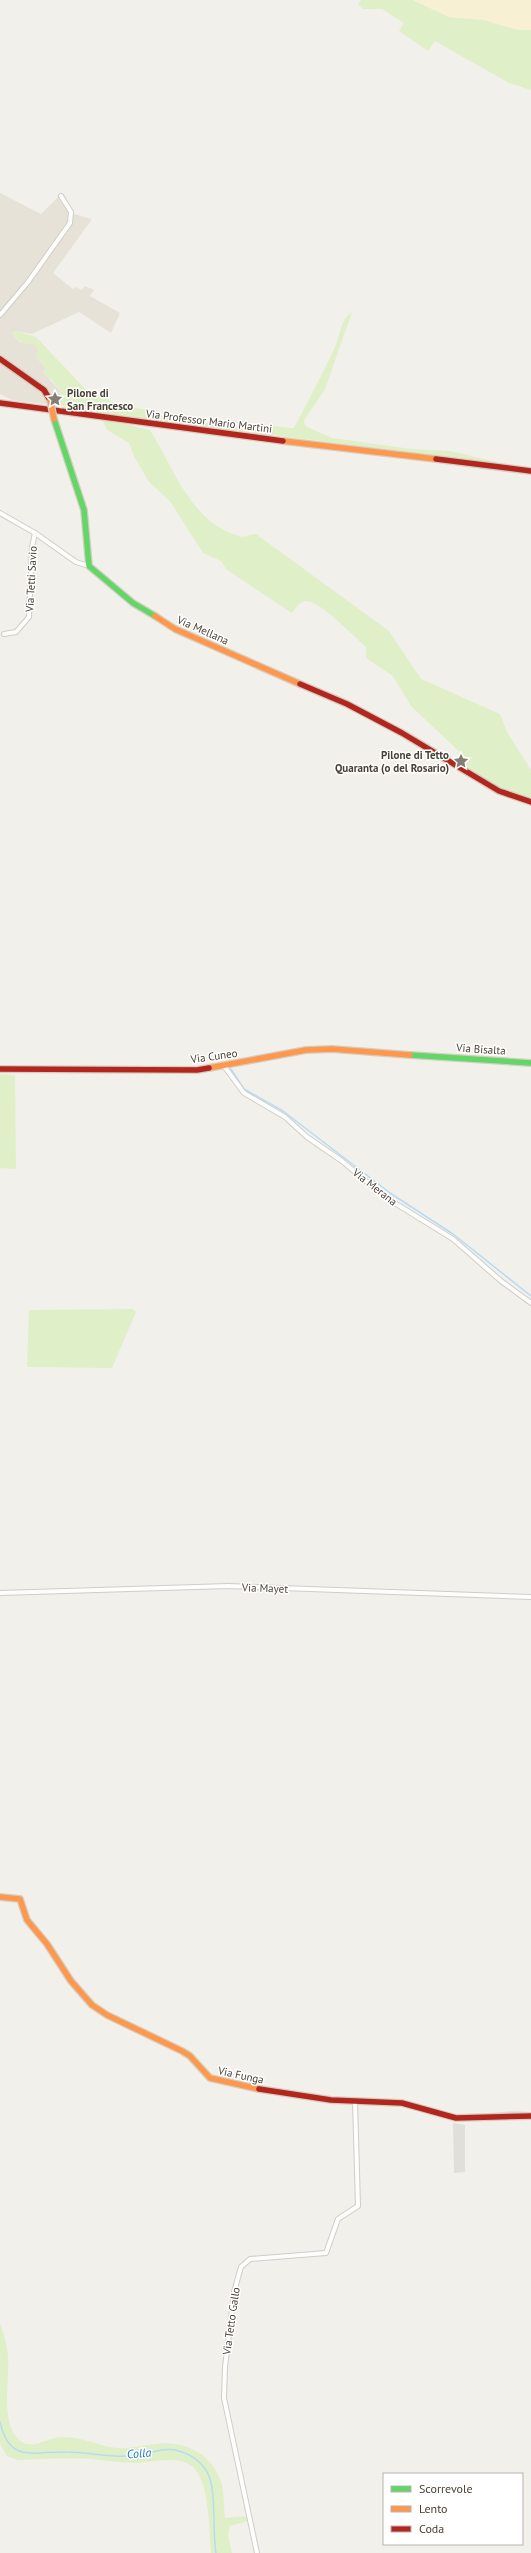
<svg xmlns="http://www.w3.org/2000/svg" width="531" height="2553" font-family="'PT Sans',sans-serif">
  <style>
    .residential { fill: #e7e2d7 }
    .green { fill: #dfefc7 }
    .sand { fill: #f8f0d2 }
    .parking { fill: #e1dfda }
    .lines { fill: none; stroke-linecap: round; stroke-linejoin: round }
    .stream { stroke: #b6dcf4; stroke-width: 1.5 }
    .street-casing { stroke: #d0cdc7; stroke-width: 6 }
    .fast-casing { stroke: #d4cec1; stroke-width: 8 }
    .slow-casing { stroke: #d4cec1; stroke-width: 8 }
    .jam-casing { stroke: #d4cec1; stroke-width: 8 }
    .street { stroke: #fdfdfc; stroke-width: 4 }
    .fast { stroke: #63d668; stroke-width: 5.5 }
    .slow { stroke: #ff974d; stroke-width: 5.5 }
    .jam { stroke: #b3261e; stroke-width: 5.5 }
    .slow-bridge-casing { stroke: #d4cec1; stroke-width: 8; stroke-linecap: butt }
    .slow-bridge { stroke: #ff974d; stroke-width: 5.5 }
    .labels { text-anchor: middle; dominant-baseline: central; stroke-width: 3; stroke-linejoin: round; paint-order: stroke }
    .poi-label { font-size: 11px; font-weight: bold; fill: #494135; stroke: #fff; text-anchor: start }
    .street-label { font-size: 11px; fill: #494135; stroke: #fff }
    .water-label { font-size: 12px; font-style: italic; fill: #207ab9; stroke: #fff }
  </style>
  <rect width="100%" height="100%" fill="#f2f0ea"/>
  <polygon class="residential" points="0,193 41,214 61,194 64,194 74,214 92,219 53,273 73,289 75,287 82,290 85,286 94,290 90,296 120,313 111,333 79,312 32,334 16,331 12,333 19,342 35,344 39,350 37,358 46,369 44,373 61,392 54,405 12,400 0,394"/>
  <g class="green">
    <polygon points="361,0 413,0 449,17 484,20 518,30 531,30 531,90 509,83 435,41 428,51 399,31 404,23 382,9 363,9 358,4"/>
    <path d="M352 312 325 389 305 419 304 423 307 427 332 438 411 449 450 451 504 464 82 411V407L76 402 70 407 55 405 61 392 51 379 44 376 46 369 36 356 39 350 34 344 21 343 12 333 16 331 36 337 91 395 107 398 117 406 152 410 158 416 255 429 256 424 290 428H294C308 401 322 375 335 347 340 336 340 320 352 312Z"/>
    <path d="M102 419 150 430C174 468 190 522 239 536 246 539 250 533 256 534L389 631 421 679 500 714 507 732 531 770V800L500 788 466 768 464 765 467 759 411 706 393 676 369 660 366 657V647C354 637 321 601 306 601 300 601 295 609 292 613L226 569 221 561 203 553 170 501 149 482 134 456 129 443 107 430Z"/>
    <polygon points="0,1074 15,1075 16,1169 0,1168"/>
    <polygon points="133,1309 136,1312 112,1368 27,1367 29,1310"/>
    <path d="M0 2324C4 2334 7 2345 8 2356 10 2380 0 2419 18 2439 30 2452 46 2438 61 2437 81 2436 98 2446 117 2448 130 2449 143 2445 156 2444 185 2440 214 2455 222 2485 224 2495 224 2508 225 2518L249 2516 248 2521 230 2526 228 2535 232 2553H211C209 2531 210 2483 193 2467 179 2454 151 2463 134 2463 120 2463 105 2460 91 2459 67 2458 42 2459 18 2460L7 2456 0 2444Z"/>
  </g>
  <polygon class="sand" points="413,0 531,0 531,30 518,30 484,20 449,17"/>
  <g class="parking">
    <polygon points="514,2111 531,2112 531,2116 490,2117 490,2113"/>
    <polygon points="453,2123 465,2125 465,2172 454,2173"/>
  </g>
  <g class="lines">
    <g class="stream">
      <polyline points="231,1069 244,1089 283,1111 390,1193 453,1234 531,1296"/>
      <path d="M0 2422C9 2464 34 2451 67 2452 89 2452 111 2458 134 2456 146 2454 163 2447 175 2450 188 2453 200 2460 207 2472 217 2488 212 2532 216 2553"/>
    </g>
    <g class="street-casing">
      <g id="street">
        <polyline points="0,315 28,282 70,223 71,212 61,196"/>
        <polyline points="0,513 35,533 76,562 89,566"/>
        <polyline points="4,634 16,632 29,617 32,547 35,533"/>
        <polyline points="224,1066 244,1093 285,1117 307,1137 342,1161 385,1197 453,1239 501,1281 531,1303"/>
        <polyline points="0,1593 228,1586 531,1597"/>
        <polyline points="257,2553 224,2398 225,2367 234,2292 241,2267 250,2259 326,2253 338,2219 358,2206 355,2101"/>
      </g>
    </g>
    <g class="fast-casing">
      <g id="fast">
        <polyline points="54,419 84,510 89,566 133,603 155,616"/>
        <polyline points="410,1055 531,1063"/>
      </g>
    </g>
    <g class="slow-casing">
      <g id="slow">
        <polyline points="283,441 436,459"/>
        <polyline points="155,616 175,629 300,684"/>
        <polyline points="209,1068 306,1050 332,1049 410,1055"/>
        <polyline points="0,1897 20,1899 27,1920 47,1944 71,1981 92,2005 107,2015 182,2051 190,2056 210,2078 259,2089"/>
      </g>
    </g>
    <g class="jam-casing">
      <g id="jam">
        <polyline points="0,359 44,390 50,400"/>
        <polyline points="0,403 283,441"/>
        <polyline points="436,459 531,471"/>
        <polyline points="300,684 347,704 402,733 499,791 531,802"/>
        <polyline points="0,1069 197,1070 209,1068"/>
        <polyline points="259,2089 331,2100 402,2103 456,2118 531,2116"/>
      </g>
    </g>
    <use href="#street" class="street"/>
    <use href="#fast" class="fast"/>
    <use href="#slow" class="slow"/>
    <use href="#jam" class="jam"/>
    <g class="slow-bridge-casing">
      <polyline id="slow-bridge" points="50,400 54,419"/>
    </g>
    <use href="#slow-bridge" class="slow-bridge"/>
  </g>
  <defs>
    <g id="sight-bare" transform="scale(1.2)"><path d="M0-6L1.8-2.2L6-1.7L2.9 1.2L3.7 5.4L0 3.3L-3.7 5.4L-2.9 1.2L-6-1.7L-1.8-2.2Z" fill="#847e74" stroke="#fff" stroke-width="2.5" paint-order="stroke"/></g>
  </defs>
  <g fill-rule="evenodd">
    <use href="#sight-bare" x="55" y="399"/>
    <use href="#sight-bare" x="461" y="761"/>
  </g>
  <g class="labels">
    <g class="poi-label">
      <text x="67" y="393">Pilone di<tspan x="67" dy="13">San Francesco</tspan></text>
      <text x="449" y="755" text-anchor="end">Pilone di Tetto<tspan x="449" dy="13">Quaranta (o del Rosario)</tspan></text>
    </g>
    <g class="street-label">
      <text transform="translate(209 421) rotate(7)">Via Professor Mario Martini</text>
      <text transform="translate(31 579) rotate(-87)">Via Tetti Savio</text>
      <text transform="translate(203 630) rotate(24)">Via Mellana</text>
      <text transform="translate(481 1049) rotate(4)">Via Bisalta</text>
      <text transform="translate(214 1056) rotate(-8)">Via Cuneo</text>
      <text transform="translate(375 1187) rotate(38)">Via Merana</text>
      <text transform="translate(265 1588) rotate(2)">Via Mayet</text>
      <text transform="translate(241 2075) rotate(12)">Via Funga</text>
      <text transform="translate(231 2321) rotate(-82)">Via Tetto Gallo</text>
    </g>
    <g class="water-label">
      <text transform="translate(139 2453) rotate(-5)">Colla</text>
    </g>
  </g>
  <rect x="383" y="2473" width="140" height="72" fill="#ffffff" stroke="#b6b3ae"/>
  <rect x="391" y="2486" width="20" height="6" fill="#63d668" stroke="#b6b3ae"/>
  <text x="419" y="2493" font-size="12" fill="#494135">Scorrevole</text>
  <rect x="391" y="2506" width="20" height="6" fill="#ff974d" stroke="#b6b3ae"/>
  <text x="419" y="2513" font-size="12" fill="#494135">Lento</text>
  <rect x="391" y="2526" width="20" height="6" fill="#b3261e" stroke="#b6b3ae"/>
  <text x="419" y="2533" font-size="12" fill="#494135">Coda</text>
</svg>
